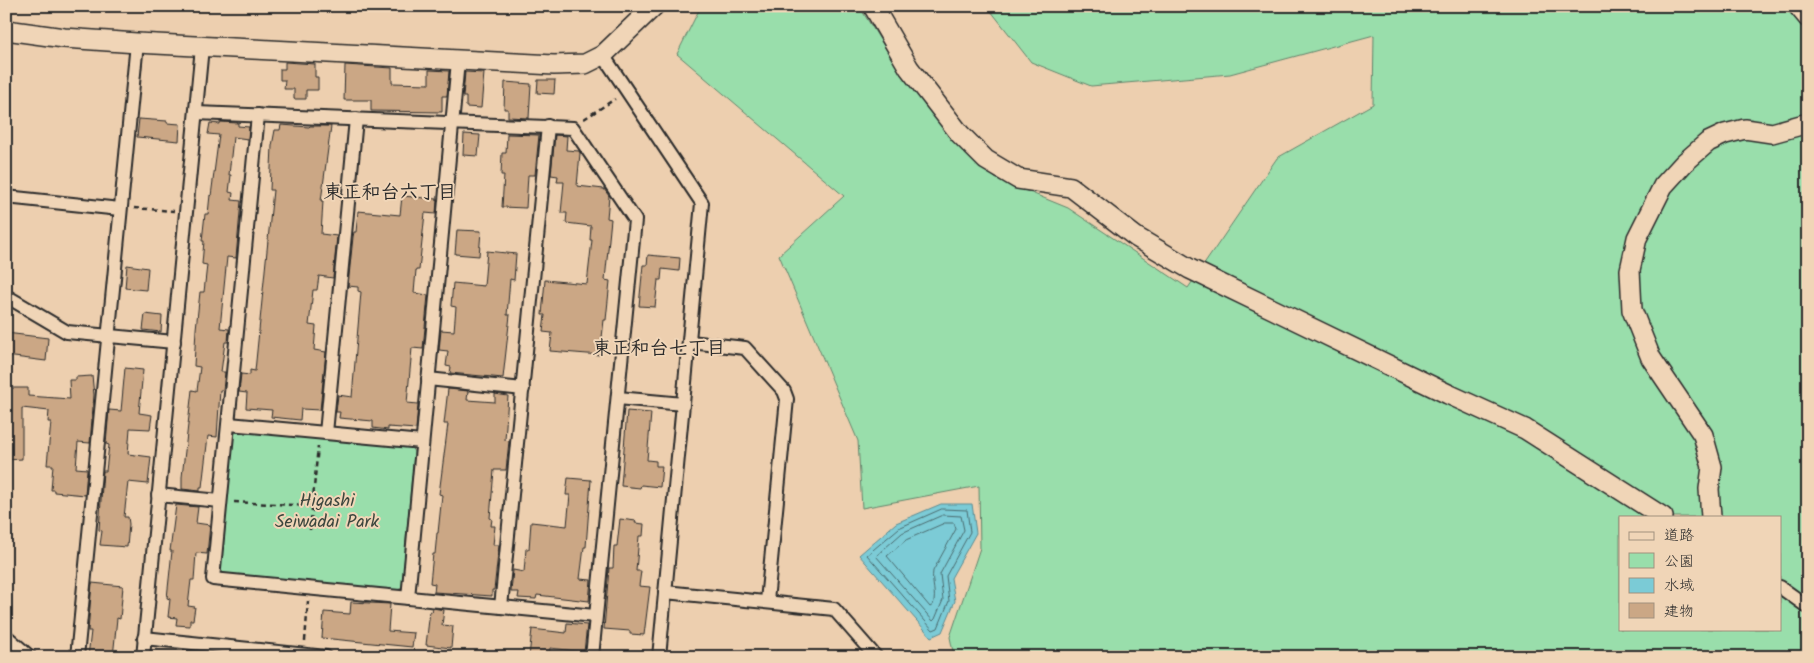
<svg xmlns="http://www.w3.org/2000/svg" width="1814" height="663" font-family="Kalam,'Klee One',sans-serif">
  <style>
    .green { fill: #99deab; stroke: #62846b; fill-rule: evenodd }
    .water { fill: #7bcbd6; stroke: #5b8b92 }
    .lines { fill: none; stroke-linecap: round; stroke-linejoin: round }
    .shore { stroke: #4b6b6f; stroke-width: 1 }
    .building { fill: #cba785; stroke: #2b2b2b }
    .street-casing { stroke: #2b2b2b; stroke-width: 16 }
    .secondary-casing { stroke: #2b2b2b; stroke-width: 22 }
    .path { stroke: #2b2b2b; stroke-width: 2.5; stroke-dasharray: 5 4; stroke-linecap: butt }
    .street { stroke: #f0d5b7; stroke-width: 12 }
    .secondary { stroke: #f0d5b7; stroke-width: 19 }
    .labels { text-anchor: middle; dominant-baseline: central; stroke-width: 4; stroke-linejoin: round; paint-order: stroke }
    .park-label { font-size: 18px; fill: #3c463e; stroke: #f0d5b7 }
    .neighbourhood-label { font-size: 19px; font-weight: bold; fill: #2b2b2b; stroke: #f0d5b7 }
  </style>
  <rect width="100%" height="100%" fill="#edcfaf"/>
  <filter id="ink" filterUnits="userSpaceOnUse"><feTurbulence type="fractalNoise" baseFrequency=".02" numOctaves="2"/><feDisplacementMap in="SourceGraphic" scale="10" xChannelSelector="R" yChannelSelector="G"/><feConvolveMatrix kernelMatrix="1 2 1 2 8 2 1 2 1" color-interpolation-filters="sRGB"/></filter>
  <g filter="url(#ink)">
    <g class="green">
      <path d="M701 6H859L904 78 995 178 1068 208 1188 288 1277 158 1373 104 1374 35 1230 74 1091 86 1031 62 987 6H1808V657H954L950 637 980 548 979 486 862 508 858 441 779 255 844 196 677 54ZM1620 517H1780V629H1620Z"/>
      <polygon points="238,431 411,447 414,452 402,587 397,591 225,574 220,569 233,435"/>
    </g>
    <polygon class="water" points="941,504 972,504 976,533 951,578 955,601 942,632 931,637 859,555 896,523"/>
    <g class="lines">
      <g class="shore">
        <polygon points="942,509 967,510 970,532 946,576 949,601 938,628 933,630 867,555 899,528"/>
        <polygon points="943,515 961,516 964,530 940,574 943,600 935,619 933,621 876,556 902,533"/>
        <path d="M945 523H954L956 529 933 571C931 583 937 594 933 605L930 607 887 556 906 540Z"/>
      </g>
    </g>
    <g class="building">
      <polygon points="285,62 315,64 315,77 318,77 318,90 306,90 306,99 294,99 294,89 284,89 285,80 280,80 280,69 285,69"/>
      <polygon points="345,65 392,68 392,83 429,84 429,70 449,71 447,96 442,96 442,112 371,111 371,100 344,100"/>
      <polygon points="465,72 484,73 481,108 466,107 466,97 463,97"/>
      <polygon points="538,80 555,80 554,94 537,93"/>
      <polygon points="505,82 531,84 529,118 508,117 508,109 504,109"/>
      <polygon points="139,119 167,121 167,123 180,124 179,141 137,137"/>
      <polygon points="220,122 238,123 238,126 249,127 248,139 233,137 229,175 231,175 229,192 233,193 232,200 241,201 236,258 227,257 220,328 229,329 228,342 225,342 221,372 225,372 223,390 220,390 217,437 208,436 202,487 200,487 200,491 182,489 182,477 192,390 197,391 200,367 194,366 196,329 200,292 204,292 207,265 202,264 204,241 202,241 205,214 208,214 210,195 211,196 219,135 208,134 210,123 220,124"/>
      <polygon points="281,125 309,127 310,126 331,126 321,201 323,201 321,234 337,236 333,278 319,276 317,290 313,290 309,325 316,326 314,350 326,352 320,410 301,409 300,420 271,417 272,410 246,408 247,393 239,392 241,374 250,375 250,370 255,371 273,190 270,190 272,146 275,130 280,130"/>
      <polygon points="464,134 480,135 478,156 463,155"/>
      <polygon points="507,134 539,135 535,175 528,175 526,208 502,207 504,175 501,175 502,153 506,153"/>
      <polygon points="555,135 567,136 566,150 579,151 580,153 577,186 604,189 609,196 607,218 611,219 605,280 610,281 606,320 604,320 600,355 550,351 552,333 543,332 545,315 542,315 545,280 587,284 592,240 590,240 591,226 566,223 567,213 561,213 564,182 557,182 558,176 551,175"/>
      <polygon points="402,196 437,199 436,214 425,213 419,270 416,270 414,293 428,295 423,349 412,348 407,403 418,404 416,429 388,427 388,430 373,428 373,421 339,418 340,412 336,412 338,395 352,397 361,292 358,291 358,287 348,286 353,237 354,232 356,232 358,211 400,215"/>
      <polygon points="457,230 481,231 479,256 455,254"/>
      <polygon points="487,251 516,254 514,280 510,279 507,315 510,315 503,378 450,373 451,367 446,366 448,351 439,350 441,330 454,331 456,307 451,306 453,283 484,286"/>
      <polygon points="648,255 680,258 679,271 662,269 661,280 658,280 655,307 639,306 643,265 647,265"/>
      <polygon points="127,265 148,268 146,290 125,288"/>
      <polygon points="145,314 162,316 161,332 143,330"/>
      <polygon points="6,333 48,338 46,361 6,356"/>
      <polygon points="125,368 143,370 139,413 152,415 150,429 130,428 128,454 151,457 148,484 128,482 124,517 128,517 129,524 127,547 100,545 102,531 99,530 103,471 106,471 109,445 106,444 109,410 121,411"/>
      <polygon points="92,376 94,395 90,443 78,442 76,468 87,469 85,495 54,492 54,490 51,490 53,465 47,465 51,422 48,422 49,411 22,408 22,459 6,460 6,388 28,388 28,396 70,399 69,380 76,380 76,377"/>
      <polygon points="448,389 468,391 467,400 495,402 495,394 508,396 505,440 509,441 506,470 494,470 490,518 492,519 491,526 495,526 493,545 499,545 494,590 492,590 492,596 434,592 435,584 430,583 433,554 435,554 437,533 438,533 442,495 439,494 448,424 444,424"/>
      <polygon points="627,411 651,413 647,460 656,461 656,466 662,466 660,487 641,485 640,488 621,486"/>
      <polygon points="568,478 591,480 586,547 584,547 580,579 591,580 589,601 537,595 536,599 518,598 519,592 511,592 513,570 524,572 526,549 529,549 531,522 567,526 570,495 566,495"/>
      <polygon points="176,505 198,507 196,523 210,525 207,554 196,553 194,580 191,580 188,606 195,607 193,620 190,620 190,626 176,625 177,618 168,617 170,599 167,598 172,551 170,551"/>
      <polygon points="620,519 636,521 635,523 644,524 643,536 639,536 636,571 641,571 639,586 650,587 644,635 630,634 630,631 604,629 609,568 613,568 614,546 617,546"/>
      <polygon points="92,583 123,586 120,619 117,618 113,657 88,657 91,631 88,631"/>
      <polygon points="351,602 390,604 388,631 414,633 412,647 322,638 324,612 350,614"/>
      <polygon points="433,608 444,610 442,625 453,626 451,648 426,645 430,611 432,612"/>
      <polygon points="567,623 587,625 584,652 550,648 549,657 529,657 532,629 566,633"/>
    </g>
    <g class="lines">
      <g class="street-casing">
        <g id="street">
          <polyline points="603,55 702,203 659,657"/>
          <polyline points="196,113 573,128 635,220 592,657"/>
          <polyline points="258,115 213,579 595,616"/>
          <polyline points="6,197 120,209"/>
          <polyline points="6,296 67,332 174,342"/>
          <polyline points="690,342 745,348 784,391 787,399 767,601"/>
          <polyline points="428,379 523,389"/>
          <polyline points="618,398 683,404"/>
          <polyline points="229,424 422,442"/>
          <polyline points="326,433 356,119"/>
          <polyline points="158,495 220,501"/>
          <polyline points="1780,587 1808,607"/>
          <polyline points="665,592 834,609 876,657"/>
          <polyline points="408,598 458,61"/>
          <polyline points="501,607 548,126"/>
          <polyline points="6,636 30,657"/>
          <polyline points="144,638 326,657"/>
          <polyline points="77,657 137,43"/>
          <polyline points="143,657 202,47"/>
        </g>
      </g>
      <g class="secondary-casing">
        <g id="secondary">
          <polyline points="873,6 909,68 960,134 986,160 1018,179 1071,187 1136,237 1190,269 1448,394 1525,429 1663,517"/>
          <polyline points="1798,6 1808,18"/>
          <polyline points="6,30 64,38 137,43 554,65 585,64 603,55 654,6"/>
          <polyline points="1711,517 1709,489 1712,467 1703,435 1651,358 1632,310 1630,270 1637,238 1663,186 1684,163 1708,142 1725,134 1745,129 1772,133 1808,123"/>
        </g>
      </g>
      <g class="path">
        <polyline points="584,119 615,99"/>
        <polyline points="134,208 174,211"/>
        <polyline points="234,502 312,506"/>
        <polyline points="310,530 318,446"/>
        <polyline points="305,641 308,601"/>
      </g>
      <use href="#street" class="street"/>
      <use href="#secondary" class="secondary"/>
    </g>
  </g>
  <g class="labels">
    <g class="park-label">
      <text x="327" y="501">Higashi<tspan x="327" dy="21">Seiwadai Park</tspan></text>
    </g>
    <g class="neighbourhood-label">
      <text x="390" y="193">東正和台六丁目</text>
      <text x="659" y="349">東正和台七丁目</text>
    </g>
  </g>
  <rect width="1814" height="663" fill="none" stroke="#f0d5b7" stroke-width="25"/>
  <rect x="12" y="12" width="1789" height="638" fill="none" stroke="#2b2b2b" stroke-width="2" filter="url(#ink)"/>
  <rect x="1619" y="516" width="162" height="115" fill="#f0d5b7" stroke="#a1917f"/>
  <rect x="1629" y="532" width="25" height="8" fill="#f0d5b7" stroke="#a1917f"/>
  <text x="1664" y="540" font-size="15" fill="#2b2b2b">道路</text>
  <rect x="1629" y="553" width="25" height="15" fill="#99deab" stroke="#a1917f"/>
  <text x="1664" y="566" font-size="15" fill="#2b2b2b">公園</text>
  <rect x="1629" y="578" width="25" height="15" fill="#7bcbd6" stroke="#a1917f"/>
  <text x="1664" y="590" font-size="15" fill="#2b2b2b">水域</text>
  <rect x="1629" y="603" width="25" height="15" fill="#cba785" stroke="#a1917f"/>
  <text x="1664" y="616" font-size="15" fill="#2b2b2b">建物</text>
</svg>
